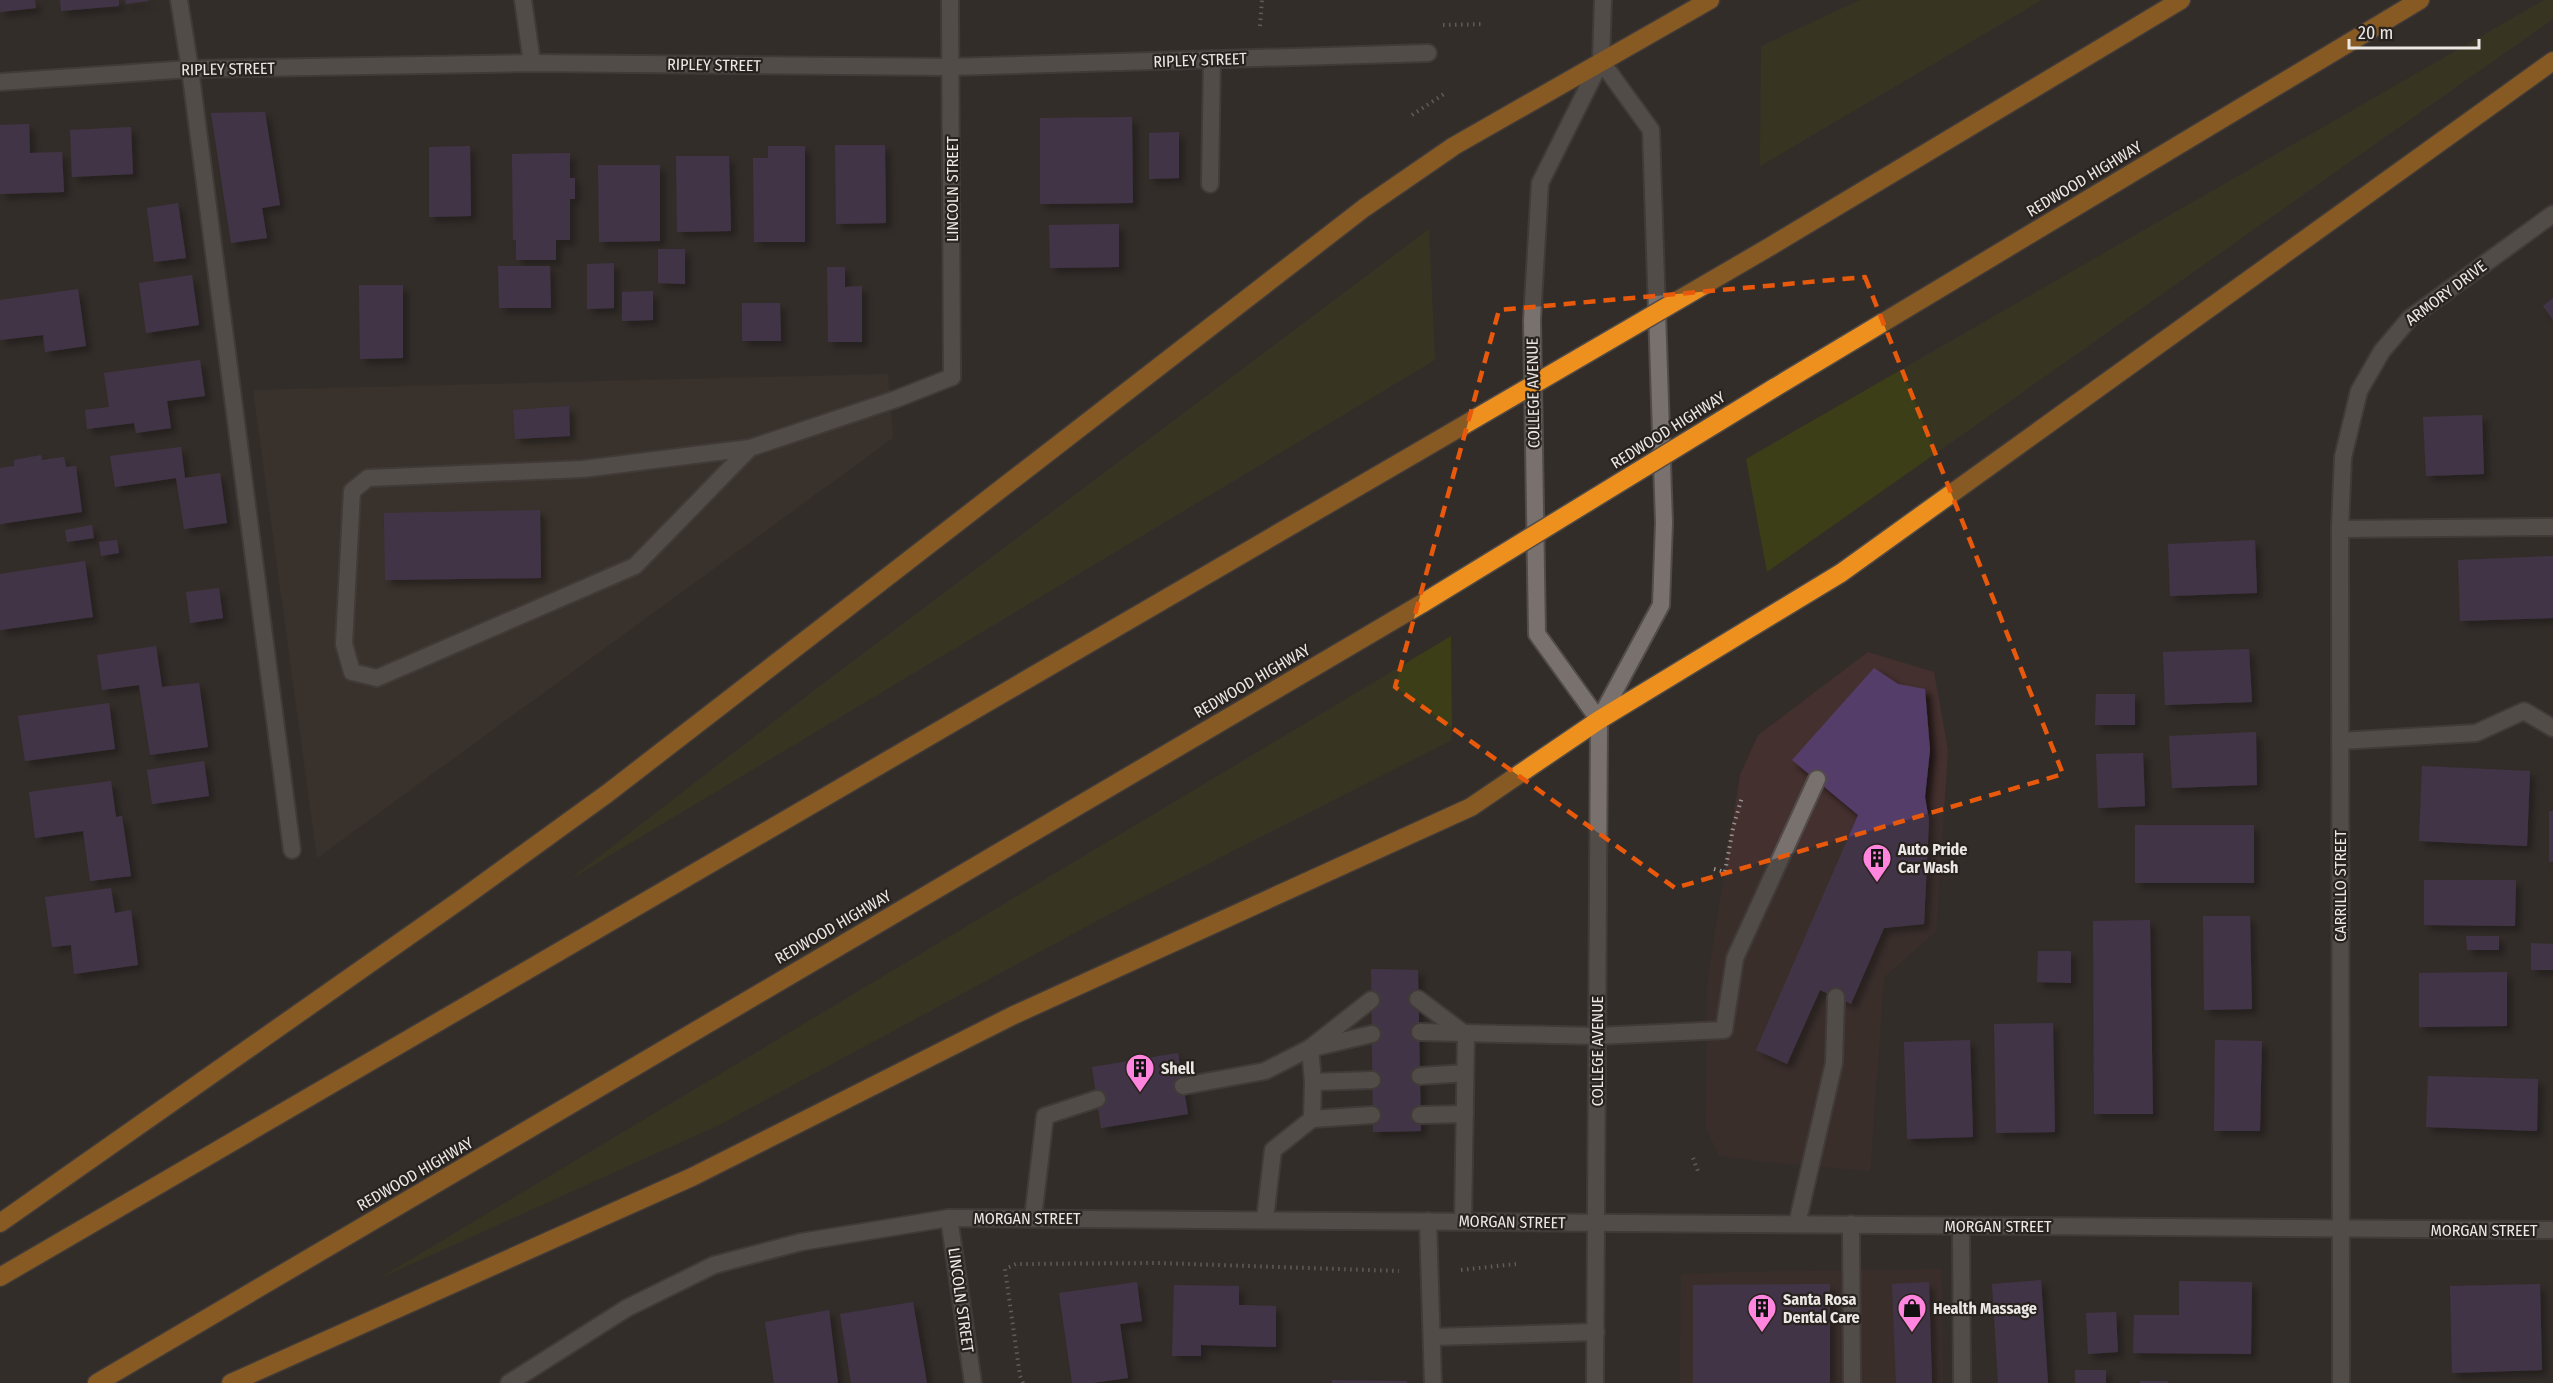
<svg xmlns="http://www.w3.org/2000/svg" width="2553" height="1383" font-family="'Fira Sans Condensed',sans-serif">
  <style>
    .commercial { fill: #44302e }
    .built { fill: #40362e }
    .green { fill: #3c3e18 }
    .building { fill: #543e6a; filter: url(#shadow) }
    .lines { fill: none; stroke-linecap: round; stroke-linejoin: round }
    .service-casing { stroke: #514c49; stroke-width: 20 }
    .minor-casing { stroke: #514c49; stroke-width: 20 }
    .secondary-casing { stroke: #514c49; stroke-width: 20 }
    .motorway-casing { stroke: #514c49; stroke-width: 21 }
    .path { stroke: #989390; stroke-width: 4; stroke-dasharray: 1.5 4.5; stroke-linecap: butt }
    .service { stroke: #79716d; stroke-width: 16 }
    .minor { stroke: #79716d; stroke-width: 16 }
    .secondary { stroke: #79716d; stroke-width: 16 }
    .motorway { stroke: #ee901e; stroke-width: 18 }
    .motorway-bridge-casing { stroke: #514c49; stroke-width: 21; stroke-linecap: butt }
    .motorway-bridge { stroke: #ee901e; stroke-width: 18 }
    .marked { fill: none; stroke: #e8590c; stroke-width: 4.5; stroke-dasharray: 12 8; stroke-linejoin: round }
    .labels { text-anchor: middle; dominant-baseline: central; stroke-width: 4.5; stroke-linejoin: round; paint-order: stroke }
    .street-label { font-size: 16px; fill: #ebe7e4; stroke: #29231f }
    .poi-label { font-size: 16px; font-weight: bold; fill: #ebe7e4; stroke: #29231f; text-anchor: start }
  </style>
  <defs>
    <filter id="shadow"><feDropShadow dx="5.5" dy="5.5" stdDeviation="3" flood-color="#0009"/></filter>
  </defs>
  <rect width="100%" height="100%" fill="#332d29"/>
  <g class="commercial">
    <polygon points="1868,652 1934,672 1948,750 1936,931 1884,977 1870,1171 1758,1161 1719,1155 1706,1128 1707,985 1740,775 1758,735"/>
    <polygon points="1941,1269 1943,1383 1680,1383 1681,1275 1736,1272"/>
  </g>
  <polygon class="built" points="888,374 893,438 317,858 253,390"/>
  <g class="green">
    <polygon points="1860,0 2042,0 1760,166 1761,46"/>
    <polygon points="2544,0 2553,0 2553,19 1767,572 1746,459"/>
    <polygon points="1429,229 1435,360 569,880 816,689"/>
    <polygon points="1451,636 1452,740 1119,909 719,1125 378,1279"/>
  </g>
  <g class="building">
    <polygon points="0,0 35,0 36,8 0,12"/>
    <polygon points="60,0 119,0 119,6 61,11"/>
    <polygon points="125,0 148,0 148,1 126,4"/>
    <polygon points="265,112 280,205 262,208 267,238 231,243 211,113"/>
    <polygon points="1132,117 1133,203 1040,204 1040,118"/>
    <polygon points="29,124 30,153 62,152 64,192 0,194 0,125"/>
    <polygon points="131,127 133,174 72,177 70,130"/>
    <polygon points="1179,132 1179,178 1149,179 1149,133"/>
    <polygon points="835,145 885,145 886,223 836,224"/>
    <polygon points="470,146 471,216 429,217 429,147"/>
    <polygon points="768,146 805,146 805,242 754,242 753,158 768,158"/>
    <polygon points="570,153 570,178 575,178 575,199 570,199 570,240 556,240 556,260 516,260 516,240 513,240 512,154"/>
    <polygon points="676,156 729,156 731,231 677,232"/>
    <polygon points="598,165 660,165 660,241 599,242"/>
    <polygon points="178,203 186,258 154,262 147,208"/>
    <polygon points="1119,224 1119,267 1050,268 1049,225"/>
    <polygon points="658,249 685,249 685,284 658,283"/>
    <polygon points="614,263 614,308 587,309 587,264"/>
    <polygon points="498,266 550,266 551,308 499,308"/>
    <polygon points="827,267 845,267 845,287 862,286 862,342 828,342"/>
    <polygon points="192,275 199,325 146,333 139,283"/>
    <polygon points="359,285 403,285 403,358 360,359"/>
    <polygon points="78,289 86,346 45,352 43,335 0,340 0,300"/>
    <polygon points="653,291 653,320 622,321 622,292"/>
    <polygon points="2553,298 2553,320 2543,306"/>
    <polygon points="742,303 780,303 781,341 742,341"/>
    <polygon points="200,360 205,396 167,401 171,428 136,433 134,423 87,429 85,410 109,407 104,373"/>
    <polygon points="569,406 570,436 515,439 513,410"/>
    <polygon points="2482,415 2484,474 2426,476 2423,417"/>
    <polygon points="181,447 185,478 220,473 227,523 184,529 176,478 115,487 110,456"/>
    <polygon points="41,455 42,460 64,457 66,467 76,466 82,512 0,524 0,468 14,466 14,460"/>
    <polygon points="540,510 541,578 385,580 384,513"/>
    <polygon points="92,525 94,538 67,542 65,530"/>
    <polygon points="117,540 119,553 101,556 99,542"/>
    <polygon points="2255,540 2257,593 2170,596 2168,544"/>
    <polygon points="2553,556 2553,618 2460,621 2458,560"/>
    <polygon points="85,561 93,617 0,630 0,574"/>
    <polygon points="219,588 223,618 190,623 186,592"/>
    <polygon points="156,646 162,687 199,683 208,747 150,755 139,685 102,690 97,655"/>
    <polygon points="2249,649 2252,702 2165,705 2163,652"/>
    <polygon points="1874,668 1898,684 1925,689 1930,750 1925,797 1929,820 1924,924 1884,928 1851,1004 1820,990 1787,1064 1756,1050 1858,815 1792,760"/>
    <polygon points="2096,694 2135,694 2135,725 2095,725"/>
    <polygon points="109,703 115,749 25,761 18,716"/>
    <polygon points="2256,732 2257,785 2172,788 2169,736"/>
    <polygon points="2143,753 2145,806 2098,808 2096,754"/>
    <polygon points="204,761 209,796 152,804 147,770"/>
    <polygon points="2422,766 2530,771 2527,846 2419,841"/>
    <polygon points="111,781 116,817 122,816 131,876 90,881 83,831 35,838 29,792"/>
    <rect x="2549" y="811" width="4" height="51"/>
    <rect x="2135" y="825" width="119" height="58"/>
    <polygon points="2424,880 2516,880 2515,926 2424,925"/>
    <polygon points="111,888 115,913 131,910 138,965 74,974 71,945 52,947 45,897"/>
    <polygon points="2203,916 2250,916 2252,1009 2204,1010"/>
    <polygon points="2150,920 2153,1114 2094,1114 2093,921"/>
    <polygon points="2466,936 2499,936 2499,950 2467,950"/>
    <polygon points="2531,943 2553,944 2553,970 2531,970"/>
    <polygon points="2038,951 2071,951 2071,983 2037,982"/>
    <polygon points="1371,969 1418,970 1421,1131 1373,1132"/>
    <polygon points="2507,972 2507,1026 2419,1027 2419,973"/>
    <polygon points="2053,1023 2055,1132 1996,1133 1994,1024"/>
    <polygon points="1970,1040 1973,1137 1907,1139 1904,1042"/>
    <polygon points="2215,1040 2262,1041 2260,1131 2214,1131"/>
    <polygon points="1178,1053 1188,1114 1101,1128 1092,1067"/>
    <polygon points="2428,1076 2538,1079 2537,1131 2426,1127"/>
    <polygon points="2041,1280 2048,1383 1998,1383 1992,1284"/>
    <polygon points="2179,1281 2252,1282 2251,1354 2133,1353 2134,1315 2179,1315"/>
    <polygon points="1137,1282 1142,1321 1120,1324 1128,1378 1092,1383 1072,1383 1059,1293"/>
    <polygon points="1929,1282 1932,1383 1896,1383 1892,1284"/>
    <polygon points="1830,1284 1830,1383 1693,1383 1693,1285"/>
    <polygon points="2540,1284 2542,1370 2452,1373 2450,1286"/>
    <polygon points="1174,1285 1239,1286 1239,1305 1276,1306 1276,1347 1201,1345 1201,1356 1172,1356"/>
    <polygon points="913,1302 927,1383 851,1383 840,1314"/>
    <polygon points="829,1310 838,1383 774,1383 765,1322"/>
    <polygon points="2116,1312 2118,1352 2088,1354 2086,1313"/>
    <rect x="2075" y="1370" width="31" height="13"/>
    <polygon points="1332,1380 1407,1381 1407,1383 1332,1383"/>
    <rect x="2140" y="1381" width="28" height="2"/>
  </g>
  <g class="lines">
    <g class="service-casing">
      <g id="service">
        <polyline points="179,0 190,69 292,850"/>
        <polyline points="1210,184 1212,59"/>
        <polyline points="750,448 635,566 377,678 352,672 344,644 352,491 368,478 583,469 750,448 896,399 952,377"/>
        <polyline points="2340,529 2553,527"/>
        <polyline points="2340,741 2476,733 2524,711 2553,728"/>
        <polyline points="1418,999 1466,1035 1463,1221"/>
        <polyline points="1420,1032 1597,1036 1724,1030 1735,958 1817,779"/>
        <polyline points="1317,1047 1372,1034"/>
        <polyline points="1420,1076 1465,1073"/>
        <polyline points="1313,1082 1372,1080"/>
        <polyline points="1183,1086 1265,1071 1310,1048 1371,1000"/>
        <polyline points="1420,1115 1465,1114"/>
        <polyline points="1312,1119 1372,1115"/>
        <polyline points="1033,1218 1045,1116 1097,1099"/>
        <polyline points="1265,1219 1273,1150 1312,1119 1313,1082 1310,1048"/>
        <polyline points="1428,1221 1433,1383"/>
        <polyline points="1797,1224 1834,1063 1836,997"/>
        <polyline points="1851,1224 1852,1383"/>
        <polyline points="1961,1226 1962,1383"/>
        <polyline points="1432,1337 1596,1332"/>
      </g>
    </g>
    <g class="minor-casing">
      <g id="minor">
        <polyline points="523,0 532,63"/>
        <polyline points="950,0 952,377"/>
        <polyline points="0,82 190,69 532,63 951,67 1428,53"/>
        <polyline points="949,1218 973,1383"/>
        <polyline points="509,1383 627,1308 714,1265 801,1242 949,1218 2553,1230"/>
        <polyline points="2341,1383 2340,529 2343,457 2359,391 2382,351 2410,318 2553,214"/>
      </g>
    </g>
    <g class="secondary-casing">
      <g id="secondary">
        <polyline points="1599,720 1537,634 1532,320 1540,183 1601,61 1603,0"/>
        <polyline points="1595,1383 1599,720 1661,605 1664,523 1651,130 1601,61"/>
      </g>
    </g>
    <g class="motorway-casing">
      <g id="motorway">
        <polyline points="1771,246 2181,0"/>
        <polyline points="1774,388 2420,0"/>
        <polyline points="0,1223 463,898 608,793 1364,208 1454,146 1710,0"/>
        <polyline points="0,1277 1416,453"/>
        <polyline points="97,1383 1423,603"/>
        <polyline points="231,1383 692,1177 1014,1015 1471,807 1599,720 1841,573 2553,61"/>
      </g>
    </g>
    <g class="path">
      <polyline points="1443,25 1485,24"/>
      <polyline points="1260,26 1262,0"/>
      <polyline points="1412,115 1444,94"/>
      <polyline points="1714,869 1725,872 1733,828 1742,797"/>
      <polyline points="1693,1158 1699,1174"/>
      <polyline points="1461,1270 1516,1264"/>
      <polyline points="1023,1383 1020,1376 1005,1269 1016,1264 1158,1263 1399,1271"/>
    </g>
    <use href="#service" class="service"/>
    <use href="#minor" class="minor"/>
    <use href="#secondary" class="secondary"/>
    <use href="#motorway" class="motorway"/>
    <g class="motorway-bridge-casing">
      <g id="motorway-bridge">
        <polyline points="1416,453 1771,246"/>
        <polyline points="1423,603 1774,388"/>
      </g>
    </g>
    <use href="#motorway-bridge" class="motorway-bridge"/>
  </g>
  <path d="M0 0H2553V1383H0ZM1865 277 2063 774 1675 888 1395 687 1499 310Z" fill="#332d29" fill-opacity=".55" fill-rule="evenodd"/>
  <path class="marked" d="M1865 277 2063 774 1675 888 1395 687 1499 310Z"/>
  <defs>
    <g id="building-pin" transform="scale(1.5)"><path d="M0 17L-7.5 6A9.5 9.5 0 1 1 7.5 6Z" fill="#ff85de" stroke="#29231f"/><path d="M-4-6H4V6H1V3H-1V6H-4ZM-2.5-4.3h1.7v1.8h-1.7ZM.8-4.3h1.7v1.8H.8ZM-2.5-1h1.7V.8h-1.7ZM.8-1h1.7V.8H.8Z" fill="#111"/></g>
    <g id="shop-pin" transform="scale(1.5)"><path d="M0 17L-7.5 6A9.5 9.5 0 1 1 7.5 6Z" fill="#ff85de" stroke="#29231f"/><path d="M-5-2.5h2.3a2.7 3.5 0 0 1 5.4 0H5L5.5 6h-11ZM-1.5-2.5h3a1.5 2.3 0 0 0-3 0Z" fill="#111"/></g>
  </defs>
  <g fill-rule="evenodd">
    <use href="#building-pin" x="1877" y="858"/>
    <use href="#building-pin" x="1140" y="1068"/>
    <use href="#building-pin" x="1762" y="1308"/>
    <use href="#shop-pin" x="1912" y="1308"/>
  </g>
  <g class="labels">
    <g class="street-label">
      <text transform="translate(1200 60) rotate(-2)">RIPLEY STREET</text>
      <text transform="translate(714 65) rotate(1)">RIPLEY STREET</text>
      <text transform="translate(228 69) rotate(-1)">RIPLEY STREET</text>
      <text transform="translate(2084 179) rotate(-31)">REDWOOD HIGHWAY</text>
      <text transform="translate(952 189) rotate(-90)">LINCOLN STREET</text>
      <text transform="translate(2446 293) rotate(-37)">ARMORY DRIVE</text>
      <text transform="translate(1533 393) rotate(-91)">COLLEGE AVENUE</text>
      <text transform="translate(1668 430) rotate(-32)">REDWOOD HIGHWAY</text>
      <text transform="translate(1252 681) rotate(-30)">REDWOOD HIGHWAY</text>
      <text transform="translate(2340 886) rotate(-90)">CARRILLO STREET</text>
      <text transform="translate(833 927) rotate(-30)">REDWOOD HIGHWAY</text>
      <text transform="translate(1597 1051) rotate(-90)">COLLEGE AVENUE</text>
      <text transform="translate(415 1174) rotate(-30)">REDWOOD HIGHWAY</text>
      <text x="1027" y="1218">MORGAN STREET</text>
      <text transform="translate(1512 1222) rotate(1)">MORGAN STREET</text>
      <text x="1998" y="1226">MORGAN STREET</text>
      <text x="2484" y="1230">MORGAN STREET</text>
      <text transform="translate(961 1300) rotate(82)">LINCOLN STREET</text>
    </g>
    <g class="poi-label">
      <text x="1898" y="849">Auto Pride<tspan x="1898" dy="18">Car Wash</tspan></text>
      <text x="1161" y="1068">Shell</text>
      <text x="1783" y="1299">Santa Rosa<tspan x="1783" dy="18">Dental Care</tspan></text>
      <text x="1933" y="1308">Health Massage</text>
    </g>
  </g>
  <path d="M2349 39v9h130v-9" fill="none" stroke="#ebe7e4" stroke-width="3"/>
  <text x="2358" y="39" font-size="18" fill="#ebe7e4" stroke="#29231f" stroke-width="4.5" paint-order="stroke">20 m</text>
</svg>
